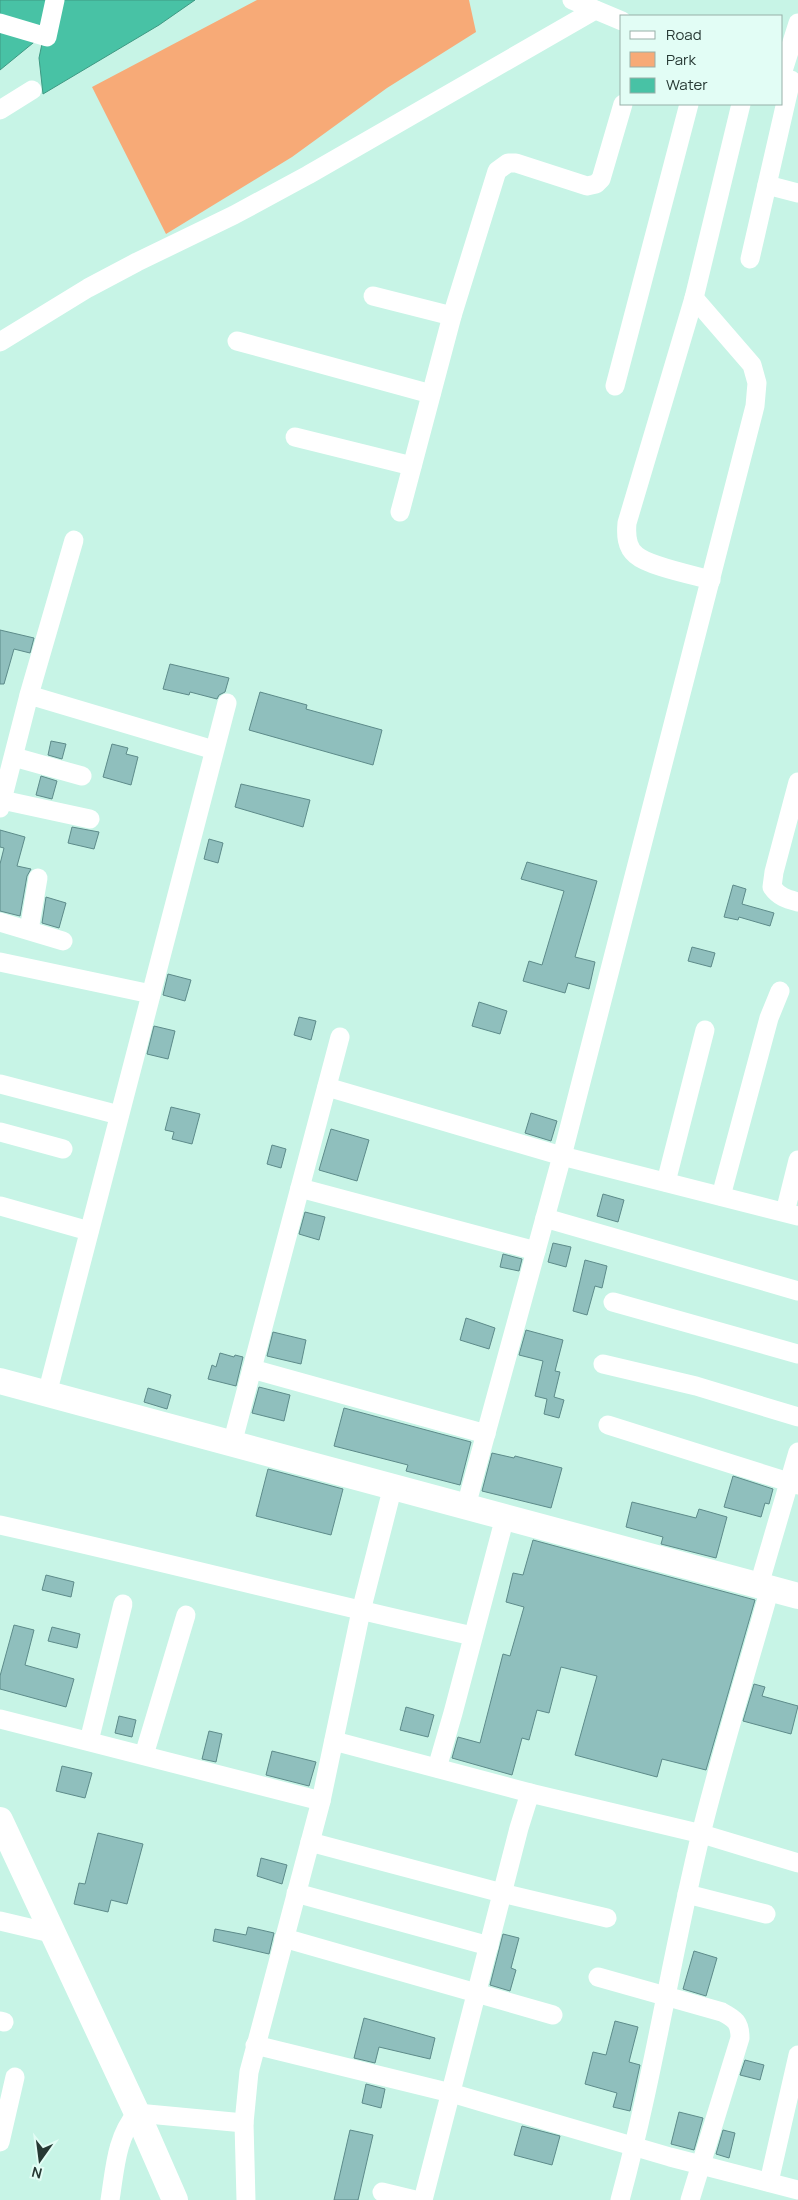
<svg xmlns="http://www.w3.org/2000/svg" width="798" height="2200" font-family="Manrope,sans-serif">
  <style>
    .green { fill: #f7aa77 }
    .water { fill: #48c2a5; stroke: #3e9983 }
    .building { fill: #8fbfbd; stroke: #5d8b8a }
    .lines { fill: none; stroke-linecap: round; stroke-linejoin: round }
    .street { stroke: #fff; stroke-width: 19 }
    .secondary { stroke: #fff; stroke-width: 26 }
  </style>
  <rect width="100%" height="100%" fill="#c7f4e6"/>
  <polygon class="green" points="257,0 469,0 476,32 387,88 292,157 166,234 92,87"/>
  <polygon class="water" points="0,0 195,0 159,25 43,94 39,58 44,34 0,70"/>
  <g class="building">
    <polygon points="0,630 34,638 30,653 14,649 4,684 0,684"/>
    <polygon points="170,664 229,678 225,692 219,695 217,699 190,692 189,695 163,689"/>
    <polygon points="260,692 307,705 306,709 382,730 373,765 249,730"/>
    <polygon points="51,741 66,744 62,759 48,755"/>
    <polygon points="112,744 128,748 126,754 138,757 131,785 103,777"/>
    <polygon points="41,776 57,781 52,799 36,795"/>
    <polygon points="241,784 310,800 303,827 235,807"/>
    <polygon points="72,827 99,832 94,849 68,843"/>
    <polygon points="0,830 25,837 17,866 31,869 27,876 20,916 0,911 0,864 4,848 0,847"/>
    <polygon points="209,839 223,843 218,863 204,859"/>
    <polygon points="527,862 597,881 575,957 595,962 589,989 568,983 565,993 523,981 529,961 542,965 564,891 521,879"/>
    <polygon points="733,885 746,889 742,904 774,913 770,926 739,917 738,920 724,917"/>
    <polygon points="46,897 66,903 59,928 42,923"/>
    <polygon points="692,947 715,953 711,967 688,961"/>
    <polygon points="168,974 191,980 185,1001 163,995"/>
    <polygon points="479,1002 507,1011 500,1034 472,1026"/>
    <polygon points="299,1017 316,1021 311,1040 294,1035"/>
    <polygon points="154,1026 175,1031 168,1059 147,1054"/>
    <polygon points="171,1107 200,1114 192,1144 172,1139 174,1132 165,1130"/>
    <polygon points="531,1113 557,1121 551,1141 525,1133"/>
    <polygon points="331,1129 369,1140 357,1181 319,1170"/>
    <polygon points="272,1145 286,1149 281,1168 267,1164"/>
    <polygon points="603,1194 624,1200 618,1222 597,1216"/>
    <polygon points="305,1212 325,1217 319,1240 299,1234"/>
    <polygon points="553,1243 571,1247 566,1267 548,1262"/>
    <polygon points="503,1254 522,1259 519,1271 500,1267"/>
    <polygon points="585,1260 607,1266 602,1288 595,1286 587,1315 573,1311"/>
    <polygon points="466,1318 495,1328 489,1349 460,1340"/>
    <polygon points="526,1330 563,1340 555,1371 560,1372 554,1397 564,1400 559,1418 544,1414 547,1399 535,1396 543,1361 519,1355"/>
    <polygon points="273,1332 306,1340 301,1364 267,1356"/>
    <polygon points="220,1353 234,1357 235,1355 243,1357 236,1386 208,1379 212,1365 216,1367"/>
    <polygon points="259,1387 290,1395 284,1421 252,1413"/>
    <polygon points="148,1388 171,1395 167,1409 144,1402"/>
    <polygon points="344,1408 471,1442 460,1485 406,1471 408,1465 334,1446"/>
    <polygon points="492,1453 514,1458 515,1456 562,1468 551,1508 482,1491"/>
    <polygon points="268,1469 343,1489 331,1535 256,1516"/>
    <polygon points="733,1476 773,1489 769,1504 765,1503 761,1517 724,1507"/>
    <polygon points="632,1502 696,1518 699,1509 727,1517 716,1558 661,1544 663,1537 626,1527"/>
    <polygon points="533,1540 755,1600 706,1770 662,1759 657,1777 575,1755 597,1676 561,1667 549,1713 537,1710 529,1740 522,1738 512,1775 452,1758 458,1737 480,1743 503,1654 510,1656 524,1607 506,1602 513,1573 523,1575"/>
    <polygon points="46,1575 74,1582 71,1597 42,1590"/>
    <polygon points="14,1625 34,1630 25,1665 74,1679 66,1707 0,1689 0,1676"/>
    <polygon points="52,1627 80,1634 77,1648 48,1641"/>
    <polygon points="754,1684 765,1687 762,1696 798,1706 791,1734 743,1721"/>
    <polygon points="406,1707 434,1715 428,1737 400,1730"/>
    <polygon points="119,1716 136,1720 132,1737 115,1733"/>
    <polygon points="209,1731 222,1734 216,1762 202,1759"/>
    <polygon points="272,1751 316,1762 309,1786 266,1775"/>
    <polygon points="62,1766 92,1773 85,1798 56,1791"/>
    <polygon points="98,1833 143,1844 127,1904 111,1900 108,1912 74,1904 79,1883 85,1884"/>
    <polygon points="261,1858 287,1865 282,1884 257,1876"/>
    <polygon points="248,1927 274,1933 269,1954 213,1941 215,1929 246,1935"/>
    <polygon points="503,1934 519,1938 511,1968 516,1970 510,1991 490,1985"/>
    <polygon points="694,1951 717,1958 706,1996 683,1989"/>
    <polygon points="364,2018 435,2038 430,2059 379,2047 375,2063 354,2058"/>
    <polygon points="615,2021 638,2027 629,2062 640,2065 630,2111 613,2107 617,2093 585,2084 593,2052 606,2055"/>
    <polygon points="745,2060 764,2065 760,2080 740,2075"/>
    <polygon points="366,2084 385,2089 381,2108 362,2103"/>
    <polygon points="679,2112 703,2118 694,2150 671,2144"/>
    <polygon points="522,2126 560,2136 552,2165 514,2155"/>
    <polygon points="350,2130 373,2135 358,2200 334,2200"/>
    <polygon points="723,2130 735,2133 729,2158 716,2154"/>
  </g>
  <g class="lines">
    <g class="street">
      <polyline points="572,0 622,21"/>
      <polyline points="0,23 47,37 55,0"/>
      <polyline points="782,74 798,23"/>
      <polyline points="0,110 32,90"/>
      <polyline points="767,185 798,193"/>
      <polyline points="750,259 791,80"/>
      <polyline points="373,296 452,316"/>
      <polyline points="237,341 431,394"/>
      <polyline points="0,342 88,288 137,262 234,215 308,175 595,10"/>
      <polyline points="615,386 689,104"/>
      <polyline points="295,437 412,466"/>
      <polyline points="400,512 452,316 497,171 508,163 516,163 587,186 596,184 601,179 623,104"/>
      <path d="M711 580C693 575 648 566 636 555 626 547 626 534 627 523L694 298 741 104"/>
      <polyline points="29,695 74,540"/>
      <polyline points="14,757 82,776"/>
      <path d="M798 782 774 872 772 887C779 897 787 899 798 902"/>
      <polyline points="2,800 90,819"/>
      <polyline points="0,808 29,695 214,750"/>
      <polyline points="0,922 63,941"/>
      <polyline points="29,930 38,878"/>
      <polyline points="0,962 151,994"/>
      <polyline points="0,1084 119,1115"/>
      <polyline points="327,1087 562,1156 798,1216"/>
      <polyline points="0,1132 63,1149"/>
      <polyline points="666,1182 705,1030"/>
      <polyline points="300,1188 536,1251"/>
      <polyline points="721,1196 769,1018 780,991"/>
      <polyline points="0,1206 89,1231"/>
      <polyline points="785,1212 798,1160"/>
      <polyline points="545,1218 798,1291"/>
      <polyline points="613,1302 798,1354"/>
      <polyline points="603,1364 696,1386 798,1417"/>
      <polyline points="252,1369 486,1434"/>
      <polyline points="47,1394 227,703"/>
      <polyline points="608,1425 798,1485"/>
      <polyline points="232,1444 340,1037"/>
      <polyline points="466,1506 562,1156 755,406 757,383 752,365 694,298"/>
      <path d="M0 1525C158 1560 315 1601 473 1636"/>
      <polyline points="759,1585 798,1452"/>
      <polyline points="0,1719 321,1801"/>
      <polyline points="89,1741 123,1604"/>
      <polyline points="334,1741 530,1793"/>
      <polyline points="144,1755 186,1615"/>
      <polyline points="437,1768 453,1713 505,1517"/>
      <polyline points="310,1842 502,1893 607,1918"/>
      <polyline points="296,1893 489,1946"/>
      <polyline points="687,1894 766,1914"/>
      <polyline points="0,1921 55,1934"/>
      <polyline points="284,1938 553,2015"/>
      <path d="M598 1977 722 2012C735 2019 740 2022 740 2038L690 2200"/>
      <polyline points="0,2021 4,2022"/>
      <polyline points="255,2045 451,2093 670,2157 798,2190"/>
      <polyline points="0,2142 15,2077"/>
      <polyline points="769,2182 798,2055"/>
      <polyline points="382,2192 415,2200"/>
      <path d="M110 2200C115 2169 116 2137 137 2113L244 2123"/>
      <polyline points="246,2200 244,2123 249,2072 321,1801 361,1611 393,1486"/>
      <polyline points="423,2200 519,1828 530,1793 702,1834 798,1863"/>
      <path d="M620 2200C652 2083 670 1964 698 1846 719 1759 746 1674 770 1588"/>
    </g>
    <g class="secondary">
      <polyline points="0,1381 798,1596"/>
      <polyline points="0,1820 137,2113 175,2200"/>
    </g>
  </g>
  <rect x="620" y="15" width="162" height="90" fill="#e2fdf5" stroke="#97afa8"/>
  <rect x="630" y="31" width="25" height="8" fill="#ffffff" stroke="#97afa8"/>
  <text x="666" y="40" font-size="15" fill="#273934">Road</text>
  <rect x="630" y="52" width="25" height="15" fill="#f7aa77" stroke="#97afa8"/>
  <text x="666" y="65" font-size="15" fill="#273934">Park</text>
  <rect x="630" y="78" width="25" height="15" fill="#48c2a5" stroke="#97afa8"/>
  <text x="666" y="90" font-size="15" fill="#273934">Water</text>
  <g transform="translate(40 2160) rotate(194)" stroke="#e2fdf5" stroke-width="4" paint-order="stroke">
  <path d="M0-4L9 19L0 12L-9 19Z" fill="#273934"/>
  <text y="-8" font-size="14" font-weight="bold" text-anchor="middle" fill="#273934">N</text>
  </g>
</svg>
